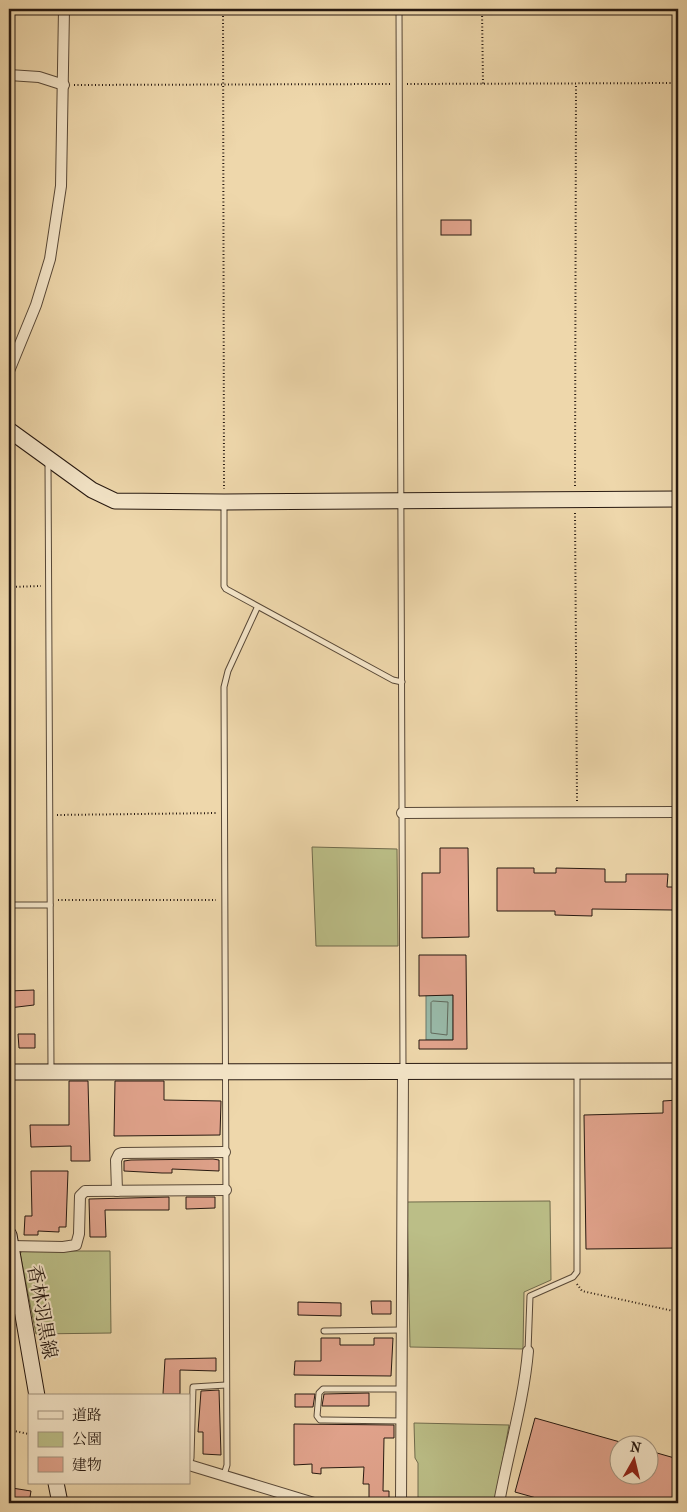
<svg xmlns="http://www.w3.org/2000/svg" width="687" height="1512" font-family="'IM FELL French Canon','Noto Serif JP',serif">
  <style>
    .green { fill: #bbbe87; stroke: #706b4c }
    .water { fill: #99baa9; stroke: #6b796c }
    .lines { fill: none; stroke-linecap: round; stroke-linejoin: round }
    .shore { stroke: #60695c; stroke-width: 1 }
    .building { fill: #e1a38c; stroke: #261810 }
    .lane-casing { stroke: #584837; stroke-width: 7 }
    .street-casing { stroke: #584837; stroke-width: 12 }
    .secondary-casing { stroke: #261810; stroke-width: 17 }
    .path { stroke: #261810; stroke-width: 2; stroke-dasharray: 1 2.5; stroke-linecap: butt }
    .lane { stroke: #f4e5c8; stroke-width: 5 }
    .street { stroke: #f4e5c8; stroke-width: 10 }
    .secondary { stroke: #f4e5c8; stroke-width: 15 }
    .labels { text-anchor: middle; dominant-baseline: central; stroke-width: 4; stroke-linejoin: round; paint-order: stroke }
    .street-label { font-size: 19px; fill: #261810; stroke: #f4e5c8 }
  </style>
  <rect width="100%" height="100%" fill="#eed7ab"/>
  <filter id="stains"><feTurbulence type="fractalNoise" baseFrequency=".004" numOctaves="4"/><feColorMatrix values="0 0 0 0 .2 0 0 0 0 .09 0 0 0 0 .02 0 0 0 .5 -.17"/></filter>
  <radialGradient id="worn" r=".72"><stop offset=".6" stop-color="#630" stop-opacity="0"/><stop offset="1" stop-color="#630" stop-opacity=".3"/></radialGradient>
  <g class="green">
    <polygon points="312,847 397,849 398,946 316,946"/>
    <polygon points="550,1201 551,1280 524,1292 523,1349 410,1347 407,1202"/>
    <polygon points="23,1251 110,1251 111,1333 36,1334 20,1253"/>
    <polygon points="414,1423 509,1425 495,1503 418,1503 418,1463 415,1458"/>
  </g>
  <rect class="water" x="426" y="995" width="27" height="45"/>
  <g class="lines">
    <polygon class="shore" points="433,1001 448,1002 447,1035 431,1033 431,1003"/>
  </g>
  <g class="building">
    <rect x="441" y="220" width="30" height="15"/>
    <polygon points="440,848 468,848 469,937 422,938 422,873 440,873"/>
    <polygon points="497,868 534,868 534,873 556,873 556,868 605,869 605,882 626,882 626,874 668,874 667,887 678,887 678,903 673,903 673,910 592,909 592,916 555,915 555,911 497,911"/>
    <polygon points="419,955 466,955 467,1049 419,1049 419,1040 453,1040 453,995 419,996"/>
    <polygon points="34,990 34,1005 9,1008 9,991"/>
    <polygon points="18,1034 35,1034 35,1048 19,1048"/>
    <polygon points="69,1081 88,1081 90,1161 71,1161 71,1146 31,1147 30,1125 69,1125"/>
    <polygon points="115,1081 164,1081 164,1100 221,1101 220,1135 114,1136"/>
    <polygon points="678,1100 678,1248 586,1249 584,1115 663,1113 663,1101"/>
    <polygon points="213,1159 219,1160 219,1171 172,1169 172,1173 162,1173 124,1171 124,1161 131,1160"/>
    <polygon points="31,1171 68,1171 66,1227 59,1227 59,1232 38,1231 38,1235 24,1235 25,1216 32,1216"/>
    <polygon points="169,1197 169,1210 105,1210 106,1237 90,1237 89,1199"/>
    <polygon points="186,1197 215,1197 215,1208 186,1209"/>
    <polygon points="371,1301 391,1301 391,1314 372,1314"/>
    <polygon points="298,1302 341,1303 341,1316 298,1315"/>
    <polygon points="321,1338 340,1338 340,1345 374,1345 374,1338 393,1338 391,1376 294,1375 295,1361 321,1361"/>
    <polygon points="216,1358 216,1371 180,1370 180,1394 163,1394 165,1359"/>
    <polygon points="219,1390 221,1455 203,1454 203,1432 198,1432 201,1391"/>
    <polygon points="369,1393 369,1406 322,1406 324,1394"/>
    <polygon points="295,1394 315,1394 313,1407 295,1407"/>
    <polygon points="535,1418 620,1442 620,1474 650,1474 650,1451 678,1459 678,1503 554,1503 515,1492"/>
    <polygon points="294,1424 394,1425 394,1438 384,1438 383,1491 389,1491 389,1503 369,1503 369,1484 363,1484 364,1467 321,1468 321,1474 312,1473 312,1464 294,1465"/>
    <polygon points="12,1488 31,1491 29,1503 9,1503"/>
  </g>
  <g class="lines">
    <g class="lane-casing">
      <g id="lane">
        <polyline points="399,9 403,1070"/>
        <polyline points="48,463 51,1069"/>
        <polyline points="224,505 224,586 226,589 393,680 402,682"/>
        <polyline points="9,905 50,905"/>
        <polyline points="324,1331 402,1330"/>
        <polyline points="528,1351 530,1296 573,1277 577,1272 577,1073"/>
        <polyline points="401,1389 323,1389 319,1393 317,1416 320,1420 325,1420 402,1421"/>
        <polyline points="189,1465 191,1458 193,1387 226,1385"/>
        <polyline points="224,1475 227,1465 224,687 228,671 257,608"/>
      </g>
    </g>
    <g class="street-casing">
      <g id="street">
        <polyline points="9,75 39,77 64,85"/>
        <polyline points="9,371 36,305 50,259 61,186 64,9"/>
        <polyline points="402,813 678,812"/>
        <polyline points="117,1191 116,1160 119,1154 122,1153 225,1152"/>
        <polyline points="11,1246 63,1247 76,1245 79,1234 80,1196 85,1191 226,1190"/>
        <polyline points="189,1465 314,1503"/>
        <polyline points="401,1503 403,1070"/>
        <path d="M499 1503C508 1453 524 1400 528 1351"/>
      </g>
    </g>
    <g class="secondary-casing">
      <g id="secondary">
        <polyline points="9,430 92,490 115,501 224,502 678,499"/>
        <polyline points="9,1072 678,1071"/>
        <polyline points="9,1235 37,1396"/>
        <polyline points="56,1483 60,1503"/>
      </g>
    </g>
    <g class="path">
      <polyline points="223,9 224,489"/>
      <polyline points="482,9 483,84"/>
      <polyline points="407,84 678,83"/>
      <polyline points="74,85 392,84"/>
      <polyline points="575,486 576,84"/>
      <polyline points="575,513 577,801"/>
      <polyline points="9,587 41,586"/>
      <polyline points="57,815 218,813"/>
      <polyline points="58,900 216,900"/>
      <polyline points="577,1284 582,1291 678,1312"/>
      <polyline points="9,1430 29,1434"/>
    </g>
    <use href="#lane" class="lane"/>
    <use href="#street" class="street"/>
    <use href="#secondary" class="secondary"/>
  </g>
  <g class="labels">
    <g class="street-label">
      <text transform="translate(42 1312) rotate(80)">香林羽黒線</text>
    </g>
  </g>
  <rect width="687" height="1512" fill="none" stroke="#eed7ab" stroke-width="30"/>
  <rect x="10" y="10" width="667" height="1492" fill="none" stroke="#261810" stroke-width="2.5"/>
  <rect x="15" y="15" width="657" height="1482" fill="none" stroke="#261810"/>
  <rect x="28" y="1394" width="162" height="90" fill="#f4e5c8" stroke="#a2937e"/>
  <rect x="38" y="1411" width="25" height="8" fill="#f4e5c8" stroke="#a2937e"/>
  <text x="72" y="1420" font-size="15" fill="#261810">道路</text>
  <rect x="38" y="1432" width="25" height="15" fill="#bbbe87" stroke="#a2937e"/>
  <text x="72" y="1444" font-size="15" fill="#261810">公園</text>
  <rect x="38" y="1457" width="25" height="15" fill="#e1a38c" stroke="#a2937e"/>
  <text x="72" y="1470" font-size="15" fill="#261810">建物</text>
  <g transform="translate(634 1460) rotate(8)"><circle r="24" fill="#f4e5c8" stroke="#a2937e"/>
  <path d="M0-4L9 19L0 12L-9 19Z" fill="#8f2418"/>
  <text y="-8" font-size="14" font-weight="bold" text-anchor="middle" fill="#261810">N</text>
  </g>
  <rect width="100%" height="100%" filter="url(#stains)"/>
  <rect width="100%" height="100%" fill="url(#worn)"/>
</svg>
